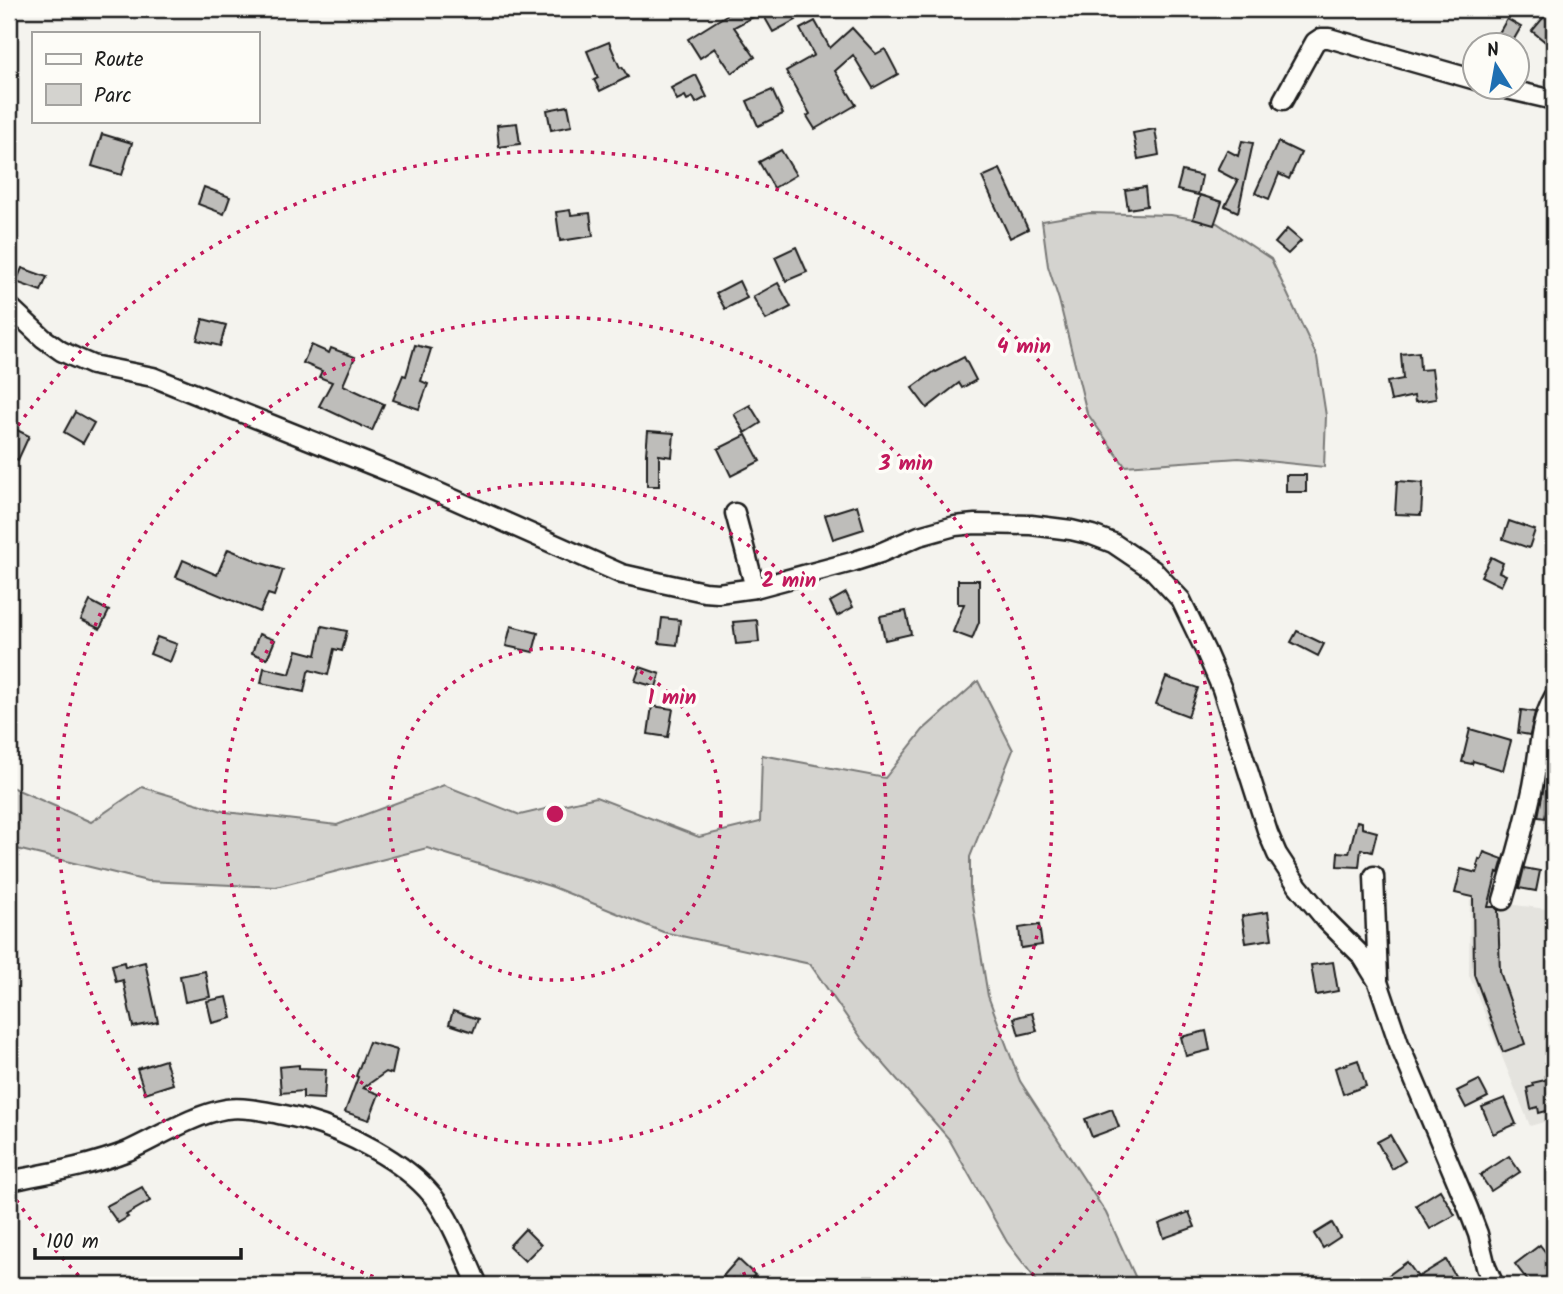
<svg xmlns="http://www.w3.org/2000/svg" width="1563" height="1294" font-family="Kalam,sans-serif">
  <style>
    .built { fill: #e4e3de }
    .green { fill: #d4d3cf; stroke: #787876; stroke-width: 2 }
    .building { fill: #bebdba; stroke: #1c1c1c; stroke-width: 2 }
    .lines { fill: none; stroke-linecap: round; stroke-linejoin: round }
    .minor-casing { stroke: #1c1c1c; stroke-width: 23 }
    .minor { stroke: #fdfcf7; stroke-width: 18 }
    .ring { fill: none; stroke: #c2185b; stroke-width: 3.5; stroke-dasharray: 3.5 7 }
    .centre { fill: #c2185b; stroke: #fdfcf7; stroke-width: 3.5 }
    .ring-label { font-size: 21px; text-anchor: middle; font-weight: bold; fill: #c2185b; stroke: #fdfcf7; stroke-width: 7; stroke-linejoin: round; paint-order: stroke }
  </style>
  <rect width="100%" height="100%" fill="#f4f3ee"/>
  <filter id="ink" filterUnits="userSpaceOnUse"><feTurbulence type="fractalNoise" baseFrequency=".0143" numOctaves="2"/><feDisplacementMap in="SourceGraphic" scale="14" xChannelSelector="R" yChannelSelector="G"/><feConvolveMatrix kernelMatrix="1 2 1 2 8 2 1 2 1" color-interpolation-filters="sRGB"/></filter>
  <g filter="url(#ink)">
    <polygon class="built" points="1470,899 1554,910 1554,1119 1530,1126 1469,975"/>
    <g class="green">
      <polygon points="1090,213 1171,215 1217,223 1271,259 1317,357 1326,416 1324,467 1239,458 1125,466 1087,413 1059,300 1048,266 1042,221"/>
      <polygon points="978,681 1013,750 970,857 970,888 988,996 1020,1081 1106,1213 1139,1285 1040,1285 1007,1242 949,1139 862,1039 810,964 663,932 553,887 427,848 276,887 147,881 17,849 9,845 9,786 91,822 142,787 226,812 337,825 444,785 520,815 596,797 699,837 760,822 762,755 885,778 923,730"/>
    </g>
    <g class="building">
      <polygon points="725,9 749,9 753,17 734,27 755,57 732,73 715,48 700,58 688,39 728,14"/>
      <polygon points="760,9 790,9 796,20 773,32"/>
      <polygon points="1548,12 1554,18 1554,49 1532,31"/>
      <polygon points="1507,19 1521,27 1513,41 1499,33"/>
      <polygon points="815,21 830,48 852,28 876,54 885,49 898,74 873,88 853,55 835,71 856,105 815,129 807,116 810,114 786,71 814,55 800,29"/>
      <polygon points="609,42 620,68 622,67 628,77 600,91 594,80 598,78 587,51"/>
      <polygon points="696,75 707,97 696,103 693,97 687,100 685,96 677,100 671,88"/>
      <polygon points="772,90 783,114 758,126 747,101"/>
      <polygon points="568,106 572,126 551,130 547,110"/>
      <polygon points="517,123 520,144 499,147 497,125"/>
      <polygon points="1155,129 1159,155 1138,159 1133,133"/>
      <polygon points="102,134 132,143 122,175 92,166"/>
      <polygon points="1242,141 1253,143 1238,212 1225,206 1238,181 1217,170 1227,150 1238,156"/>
      <polygon points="1278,142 1301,153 1289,179 1279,174 1269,199 1255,193"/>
      <polygon points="781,150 796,175 774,188 759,162"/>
      <polygon points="1000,169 1028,229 1010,238 982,177"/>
      <polygon points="1182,171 1202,176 1198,195 1177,190"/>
      <polygon points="204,187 230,197 224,214 198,204"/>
      <polygon points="1145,187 1147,206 1128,209 1125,190"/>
      <polygon points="1200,195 1222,202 1214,225 1193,219"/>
      <polygon points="570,210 571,215 590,213 593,236 560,241 556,212"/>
      <polygon points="1287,229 1301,241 1288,254 1275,243"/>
      <polygon points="796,247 807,272 786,281 775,257"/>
      <polygon points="22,268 47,277 41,291 16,282"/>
      <polygon points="739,281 747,298 725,309 716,293"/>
      <polygon points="778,283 791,307 766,320 753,297"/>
      <polygon points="203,319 226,325 220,346 197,340"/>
      <polygon points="311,345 329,353 331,348 355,357 343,385 384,404 372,431 319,406 332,382 319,377 322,371 303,363"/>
      <polygon points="415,345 431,349 421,381 428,384 419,409 393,400 403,375 406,376"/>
      <polygon points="1419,352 1420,370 1432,369 1436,399 1415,402 1414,396 1391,401 1387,382 1403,379 1401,354"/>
      <polygon points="964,357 976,380 962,388 959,383 927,408 912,388 935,371 936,372"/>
      <polygon points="750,405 761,423 745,433 734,414"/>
      <polygon points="75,412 94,423 83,443 64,432"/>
      <polygon points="9,426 29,436 18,460 9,456"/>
      <polygon points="648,431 674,433 672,457 659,455 659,486 647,486 647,454 646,454"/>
      <polygon points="746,435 760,461 731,476 718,449"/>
      <rect x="1286" y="475" width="20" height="17"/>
      <polygon points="1397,481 1423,483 1421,515 1395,514"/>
      <polygon points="857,505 864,529 833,539 825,515"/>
      <polygon points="1509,521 1535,530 1529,548 1503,539"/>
      <polygon points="228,549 255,560 255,561 283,570 274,596 268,594 260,612 176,577 183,560 217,575"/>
      <polygon points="1491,557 1503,563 1499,572 1506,575 1501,586 1481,576"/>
      <polygon points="958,580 979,580 979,622 972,639 953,632 964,604 958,604"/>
      <polygon points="846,593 853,607 837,616 830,602"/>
      <polygon points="90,601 109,611 100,629 81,620"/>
      <polygon points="906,611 911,634 885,640 880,616"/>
      <polygon points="662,618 680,620 677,645 659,643"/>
      <polygon points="757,620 759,642 736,644 733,622"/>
      <polygon points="322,626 347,631 342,651 334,649 328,675 310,670 308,672 304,692 261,683 264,668 290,674 297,650 316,655"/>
      <polygon points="511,626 538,633 533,652 506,646"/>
      <polygon points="1297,631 1324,644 1318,656 1291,642"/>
      <polygon points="259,634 275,640 267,659 252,653"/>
      <polygon points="157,637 177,644 170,662 150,654"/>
      <polygon points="640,667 660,674 656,687 635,681"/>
      <polygon points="1166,677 1198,688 1188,716 1156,704"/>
      <polygon points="652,706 673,709 668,737 648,734"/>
      <polygon points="1521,710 1535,712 1530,735 1518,733"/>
      <polygon points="1470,729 1511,741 1503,770 1473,761 1472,764 1462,762"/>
      <polygon points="1547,770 1554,772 1545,818 1538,817"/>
      <polygon points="1357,821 1362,822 1362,828 1377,832 1372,852 1361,849 1359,867 1337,866 1338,852 1349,853"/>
      <polygon points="1484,852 1503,859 1499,873 1497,872 1488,907 1495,907 1498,910 1500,972 1525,1044 1503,1052 1474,974 1473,897 1455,893 1461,869 1477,873 1479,867 1477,866 1479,859 1481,860"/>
      <polygon points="1524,868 1540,871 1536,891 1519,888"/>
      <polygon points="1268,912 1272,939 1246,943 1242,916"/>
      <polygon points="1039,925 1042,945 1021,948 1019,928"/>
      <polygon points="124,962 125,967 145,962 158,1022 133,1027 123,980 116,982 112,965"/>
      <polygon points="1333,962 1338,991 1316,995 1311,965"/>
      <polygon points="205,971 210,997 185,1002 180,976"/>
      <polygon points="227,997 232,1018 212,1023 207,1001"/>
      <polygon points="453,1011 478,1019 473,1032 449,1024"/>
      <polygon points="1032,1013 1037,1031 1019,1035 1014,1018"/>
      <polygon points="1206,1031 1210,1050 1186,1056 1181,1037"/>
      <polygon points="369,1042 397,1050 392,1074 386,1072 363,1088 379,1094 369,1120 345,1112 358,1077 356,1076"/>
      <polygon points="165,1060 173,1084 145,1093 137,1069"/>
      <polygon points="1358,1060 1366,1086 1343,1094 1335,1068"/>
      <polygon points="299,1065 299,1068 326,1069 324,1099 303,1098 303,1091 281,1093 279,1067"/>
      <polygon points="1554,1078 1554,1109 1539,1113 1538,1107 1531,1109 1527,1088 1533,1086 1532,1083"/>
      <polygon points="1479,1080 1488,1097 1466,1108 1457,1091"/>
      <polygon points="1505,1098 1516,1124 1493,1134 1482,1107"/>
      <polygon points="1112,1109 1119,1127 1092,1137 1085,1119"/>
      <polygon points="1390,1135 1405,1161 1392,1169 1377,1142"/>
      <polygon points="1509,1156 1520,1172 1491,1191 1480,1175"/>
      <polygon points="142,1187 150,1201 126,1215 128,1217 118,1223 106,1206"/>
      <polygon points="1440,1190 1455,1215 1430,1229 1416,1205"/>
      <polygon points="1189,1212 1195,1227 1164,1238 1159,1224"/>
      <polygon points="1332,1223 1340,1237 1323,1248 1314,1234"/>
      <polygon points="525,1229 541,1245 525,1261 509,1246"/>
      <polygon points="1540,1245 1554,1263 1554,1273 1538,1285 1531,1285 1515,1264"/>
      <polygon points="738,1259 755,1275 745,1285 734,1285 723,1276"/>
      <polygon points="1446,1260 1458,1281 1450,1285 1375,1285 1407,1262 1418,1277"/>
    </g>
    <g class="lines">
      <g class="minor-casing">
        <g id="minor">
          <polyline points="1502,88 1554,100"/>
          <polyline points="1283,100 1315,42 1321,38 1329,38 1476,80"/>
          <polyline points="9,306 43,338 61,351 76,358 92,365 153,377 417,483 622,574 662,583 704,592 718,593 755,588 852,562 880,553 919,536 955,526 975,524 1031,525 1071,530 1092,535 1113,543 1153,570 1181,600 1206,652 1222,689 1268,833 1277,854 1298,886 1326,920 1362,956 1378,982 1399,1044 1468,1208 1478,1234 1486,1267 1494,1285"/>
          <polyline points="735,513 755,588"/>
          <polyline points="1374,876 1378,979"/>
          <path d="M1503 900C1514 864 1524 828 1532 791 1539 760 1538 725 1554 697"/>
          <path d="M9 1181C49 1173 90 1166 128 1151 159 1137 192 1115 226 1109 242 1107 258 1110 274 1113 284 1115 295 1117 305 1120 347 1132 404 1161 432 1195 453 1222 464 1255 478 1285"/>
        </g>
      </g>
      <use href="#minor" class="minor"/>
    </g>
  </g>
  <g class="ring">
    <circle cx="555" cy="814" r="166"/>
    <circle cx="555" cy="814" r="331"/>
    <path d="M393 1284A497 497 0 1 1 717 1284"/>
    <path d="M86 1283A663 663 0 0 1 12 1194M12 434A663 663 0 1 1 1024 1283"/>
  </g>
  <circle cx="555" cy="814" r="10" class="centre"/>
  <g class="ring-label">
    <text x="1024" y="353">4 min</text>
    <text x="906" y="470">3 min</text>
    <text x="789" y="587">2 min</text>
    <text x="672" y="704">1 min</text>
  </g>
  <rect width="1563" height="1294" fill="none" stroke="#fdfcf7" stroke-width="35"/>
  <rect x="18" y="18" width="1528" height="1259" fill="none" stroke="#1c1c1c" stroke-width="2.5" filter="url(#ink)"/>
  <rect x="32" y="32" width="228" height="91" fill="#fdfcf7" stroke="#a3a29f" stroke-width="2"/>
  <rect x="46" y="54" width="35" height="10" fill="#fdfcf7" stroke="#a3a29f" stroke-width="2"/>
  <text x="94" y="66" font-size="21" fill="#1c1c1c">Route</text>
  <rect x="46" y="84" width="35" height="21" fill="#d4d3cf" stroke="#a3a29f" stroke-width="2"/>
  <text x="94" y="102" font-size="21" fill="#1c1c1c">Parc</text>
  <g transform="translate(1496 66) rotate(349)"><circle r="33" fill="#fdfcf7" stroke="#a3a29f" stroke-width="2"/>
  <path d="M0-5L12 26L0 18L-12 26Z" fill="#1f6fb2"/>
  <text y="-10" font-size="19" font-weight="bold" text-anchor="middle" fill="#1c1c1c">N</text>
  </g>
  <path d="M35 1248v10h206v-10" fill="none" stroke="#1c1c1c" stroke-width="3.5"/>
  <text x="46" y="1248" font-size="21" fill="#1c1c1c" stroke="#fdfcf7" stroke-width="5" paint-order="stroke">100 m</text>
</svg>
